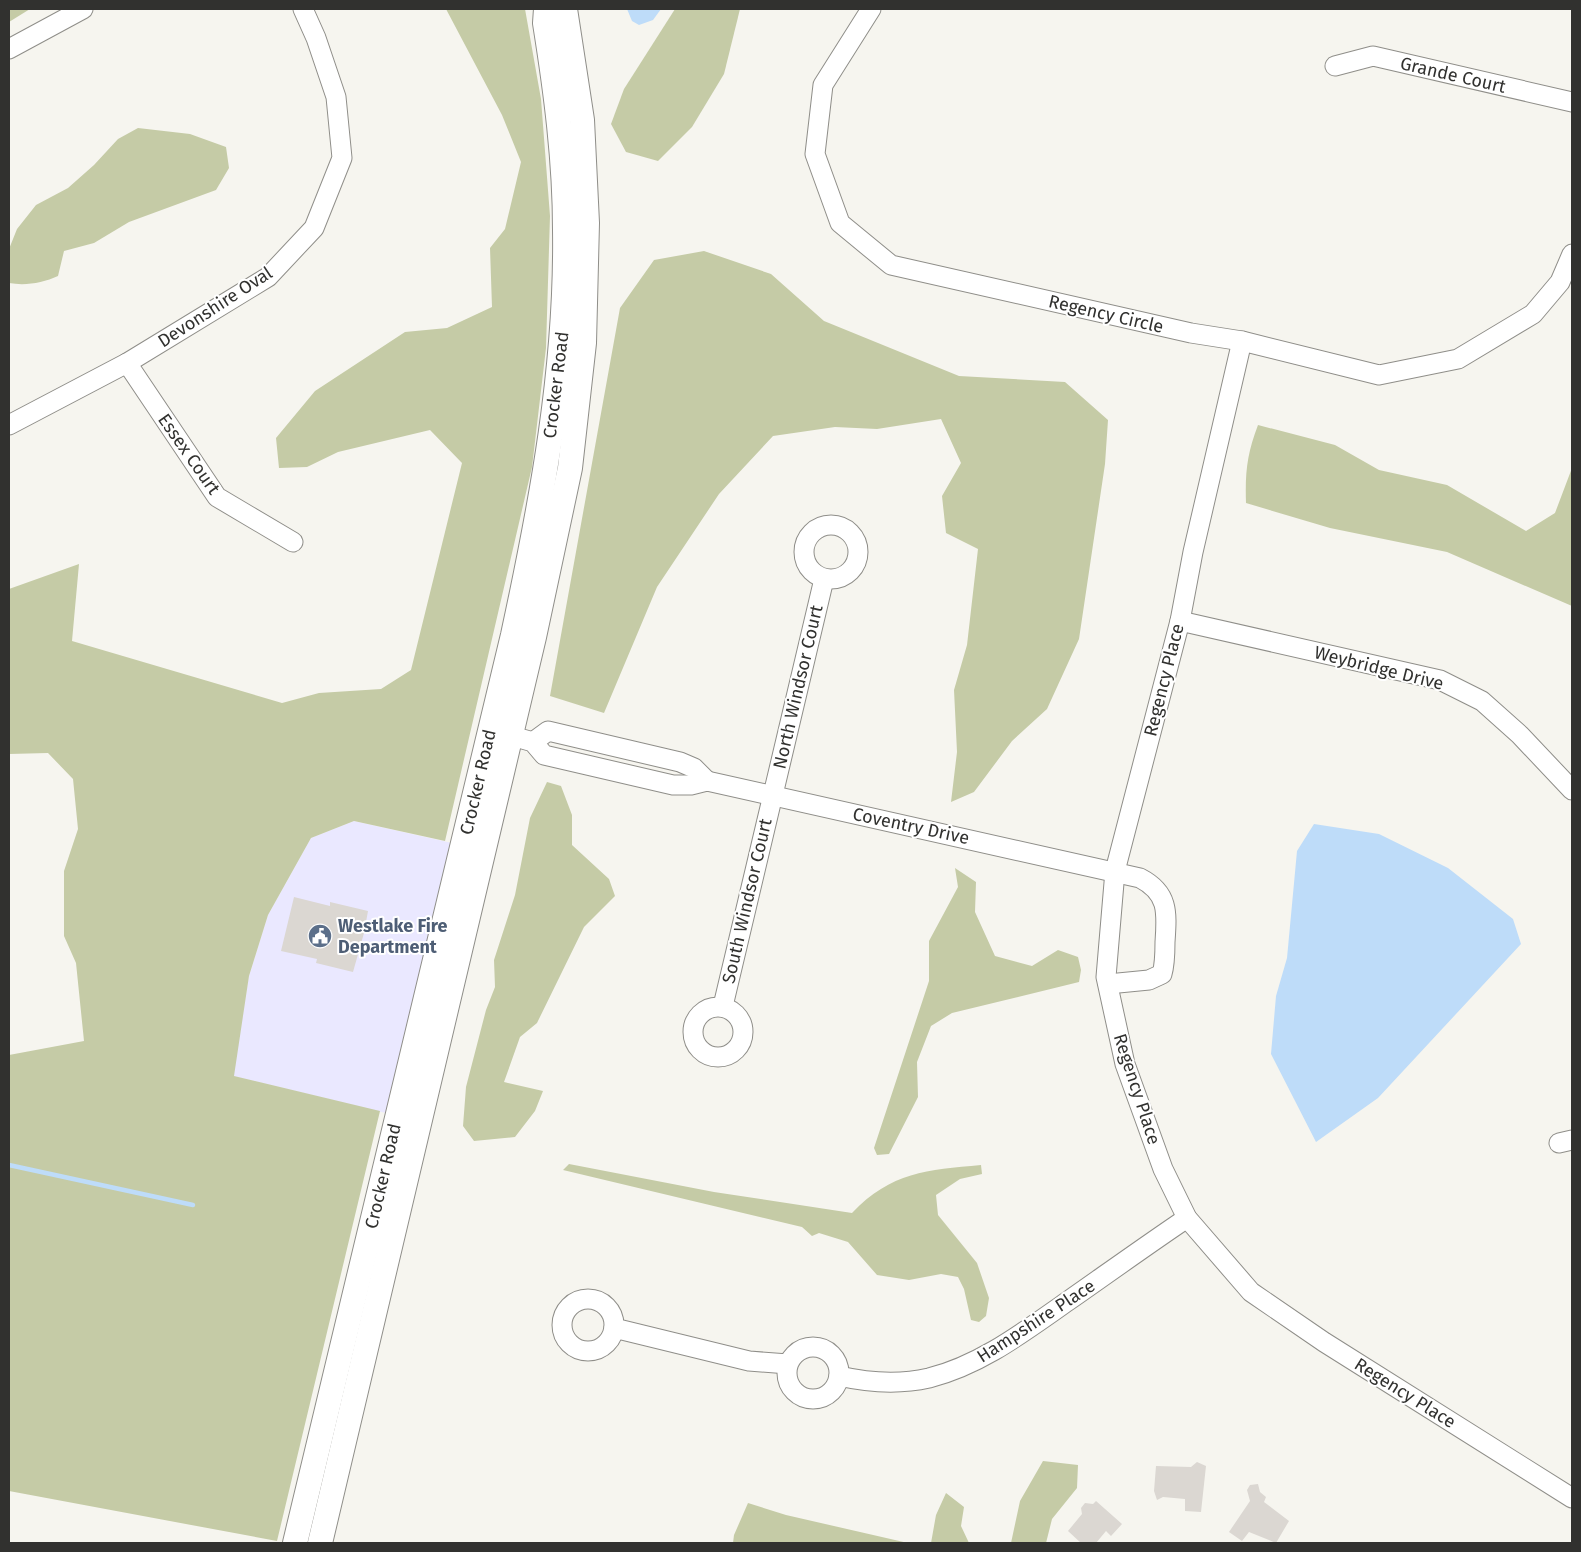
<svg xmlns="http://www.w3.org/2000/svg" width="1581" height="1552" font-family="'Fira Sans',sans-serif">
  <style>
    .commercial { fill: #eae8ff }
    .forest { fill: #c5cba6 }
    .water { fill: #bedcf9 }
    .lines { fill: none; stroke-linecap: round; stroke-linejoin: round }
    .stream { stroke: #bedcf9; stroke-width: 4.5 }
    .building { fill: #dbd7d2 }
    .minor-casing { stroke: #8f8e89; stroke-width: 21 }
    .major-casing { stroke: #8f8e89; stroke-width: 26 }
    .minor { stroke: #fff; stroke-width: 19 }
    .major { stroke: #fff; stroke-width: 24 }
    .labels { text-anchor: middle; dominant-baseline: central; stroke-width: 4; stroke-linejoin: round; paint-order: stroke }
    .street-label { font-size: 18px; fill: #31312f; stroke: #fff }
    .service-label { font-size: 18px; font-weight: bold; fill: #4e5e75; stroke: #fff; text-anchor: start }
  </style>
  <rect width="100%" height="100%" fill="#f6f5ef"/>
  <polygon class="commercial" points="354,821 452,843 390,1114 233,1076 249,976 268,915 311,838"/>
  <g class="forest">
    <polygon points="9,9 30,9 9,22"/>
    <polygon points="446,9 525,9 541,99 550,216 546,348 532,467 445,841 354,821 311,838 268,915 249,976 234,1076 380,1111 277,1541 9,1491 9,1055 84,1041 76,963 64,936 64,871 78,829 73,779 48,753 9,754 9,589 79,564 72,641 282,703 319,693 381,689 411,670 462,463 430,430 338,452 307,467 279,468 276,438 315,391 405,332 447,328 492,307 490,248 505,229 521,162 502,115"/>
    <polygon points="675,9 740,9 724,74 692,127 658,161 626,152 611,124 624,89"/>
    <path d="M138 128 190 134 226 147 229 168 216 190 129 222 94 243 64 251 58 276C43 283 25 286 9 283V249L17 229 36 205 68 188 94 165 118 139Z"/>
    <polygon points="704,251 771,274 824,321 959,376 1065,382 1108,420 1105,464 1079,639 1047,709 1012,741 974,792 951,802 957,752 954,690 967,645 978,549 946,533 942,496 961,463 941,419 877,429 835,427 773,436 719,494 657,587 604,713 550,696 620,308 654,260"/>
    <path d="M1258 425 1335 445 1379 470 1447 485 1526 531 1555 513 1572 468V606L1447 552 1330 528 1246 503C1245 472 1247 454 1258 425Z"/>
    <polygon points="547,782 561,786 572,815 572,845 609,879 615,896 584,927 537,1023 520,1037 504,1082 543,1091 535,1111 515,1137 474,1141 463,1126 466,1087 486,1010 495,987 494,960 515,895 530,818"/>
    <polygon points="955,868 976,882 975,912 995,956 1032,966 1058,950 1078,957 1081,970 1079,982 952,1013 931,1026 917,1062 918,1097 889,1154 877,1155 874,1148 929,981 929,941 958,887"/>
    <path d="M569 1164 714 1192 852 1213C891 1172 927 1170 981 1165L982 1174 960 1179 936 1195 938 1215 977 1263 989 1298 986 1316 979 1322 971 1320 964 1289 958 1277 941 1274 909 1280 877 1275 848 1242 819 1233 812 1236 802 1227 563 1170Z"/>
    <polygon points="1043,1461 1078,1465 1077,1488 1052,1519 1046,1543 1011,1543 1020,1501"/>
    <polygon points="946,1493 964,1507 961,1526 969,1543 931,1543 936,1515"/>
    <polygon points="748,1503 786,1515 908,1543 733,1543 734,1535"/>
  </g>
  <g class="water">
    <polygon points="627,9 661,9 653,20 639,25 632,21"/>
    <polygon points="1314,824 1379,834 1448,868 1513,919 1521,944 1378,1098 1316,1142 1271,1054 1276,996 1287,958 1297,851"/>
  </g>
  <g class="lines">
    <polyline class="stream" points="9,1165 193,1205"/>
  </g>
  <g class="building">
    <polygon points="294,897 330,906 330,902 368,911 364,933 353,972 316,963 317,959 281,951"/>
    <polygon points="1197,1462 1206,1466 1201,1512 1185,1511 1185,1499 1163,1497 1157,1500 1154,1491 1156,1466 1191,1467"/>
    <polygon points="1258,1484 1260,1492 1266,1497 1264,1502 1289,1521 1276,1543 1249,1532 1242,1541 1229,1532 1250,1501 1247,1490 1250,1485"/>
    <polygon points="1096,1501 1122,1524 1111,1536 1106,1531 1096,1543 1081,1543 1068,1531 1082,1514 1081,1508 1085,1503 1093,1504"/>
  </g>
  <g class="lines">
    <g class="minor-casing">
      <g id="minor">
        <polyline points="871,9 823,85 815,154 840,223 891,265 1191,333 1242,341 1379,375 1458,359 1533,314 1560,282 1572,254"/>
        <polyline points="9,49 83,9"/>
        <polyline points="1335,66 1373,56 1572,102"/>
        <polyline points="1242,341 1193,552 1180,621 1115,871 1106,977 1125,1064 1163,1169 1187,1218 1251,1292 1324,1342 1572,1498"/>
        <polyline points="127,363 217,497 293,542"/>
        <polyline points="9,425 127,363 268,277 314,228 342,158 336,97 316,38 303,9"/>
        <circle cx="831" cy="552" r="27"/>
        <polyline points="1180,621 1440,680 1482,701 1520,735 1572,790"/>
        <path d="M498 732 533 742 544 755 673 785H691L707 781 1140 878C1169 893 1167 913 1165 942 1165 953 1165 964 1162 974L1149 980 1108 984"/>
        <polyline points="533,742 548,731 680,762 694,768 707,781"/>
        <polyline points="723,1006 824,579"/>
        <circle cx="718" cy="1032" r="25"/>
        <polyline points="1559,1143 1572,1140"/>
        <circle cx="588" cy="1325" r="26"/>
        <polyline points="614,1328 749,1361 788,1364"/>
        <circle cx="813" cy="1373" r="26"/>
        <path d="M839 1376C870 1383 898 1385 929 1378 981 1365 1025 1331 1068 1301 1108 1273 1147 1245 1187 1218"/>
      </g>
    </g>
    <g class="major-casing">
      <g id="major">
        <path d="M295 1543 513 635C542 501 567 367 565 230 565 160 556 92 545 23L546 9"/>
        <polyline points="320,1543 534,637 570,468 584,343 587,223 582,120 565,9"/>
      </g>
    </g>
    <use href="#minor" class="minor"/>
    <use href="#major" class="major"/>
  </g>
  <defs>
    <g id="civic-disc" transform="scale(1.25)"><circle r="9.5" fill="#5c6f8a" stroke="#fff"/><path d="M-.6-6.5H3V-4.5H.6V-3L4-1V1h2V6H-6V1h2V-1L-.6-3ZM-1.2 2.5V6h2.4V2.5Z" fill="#fff"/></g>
  </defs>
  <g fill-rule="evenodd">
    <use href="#civic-disc" x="320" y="936"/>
  </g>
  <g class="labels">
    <g class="street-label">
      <text transform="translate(1453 75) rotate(13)">Grande Court</text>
      <text transform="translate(215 307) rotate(-33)">Devonshire Oval</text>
      <text transform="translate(1106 314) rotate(13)">Regency Circle</text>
      <text transform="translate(556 385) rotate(-83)">Crocker Road</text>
      <text transform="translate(189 454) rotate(55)">Essex Court</text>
      <text transform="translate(1379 668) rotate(14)">Weybridge Drive</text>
      <text transform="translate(1164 680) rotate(-76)">Regency Place</text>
      <text transform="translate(798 687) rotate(-77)">North Windsor Court</text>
      <text transform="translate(478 782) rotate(-77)">Crocker Road</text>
      <text transform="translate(911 826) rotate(12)">Coventry Drive</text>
      <text transform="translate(747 901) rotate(-77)">South Windsor Court</text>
      <text transform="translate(1137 1089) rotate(72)">Regency Place</text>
      <text transform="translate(383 1176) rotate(-77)">Crocker Road</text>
      <text transform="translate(1036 1321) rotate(-33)">Hampshire Place</text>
      <text transform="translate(1405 1393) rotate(32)">Regency Place</text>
    </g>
    <g class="service-label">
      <text x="338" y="926">Westlake Fire<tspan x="338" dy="21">Department</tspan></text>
    </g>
  </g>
  <rect width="1581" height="1552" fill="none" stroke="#31312f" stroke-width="20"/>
</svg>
